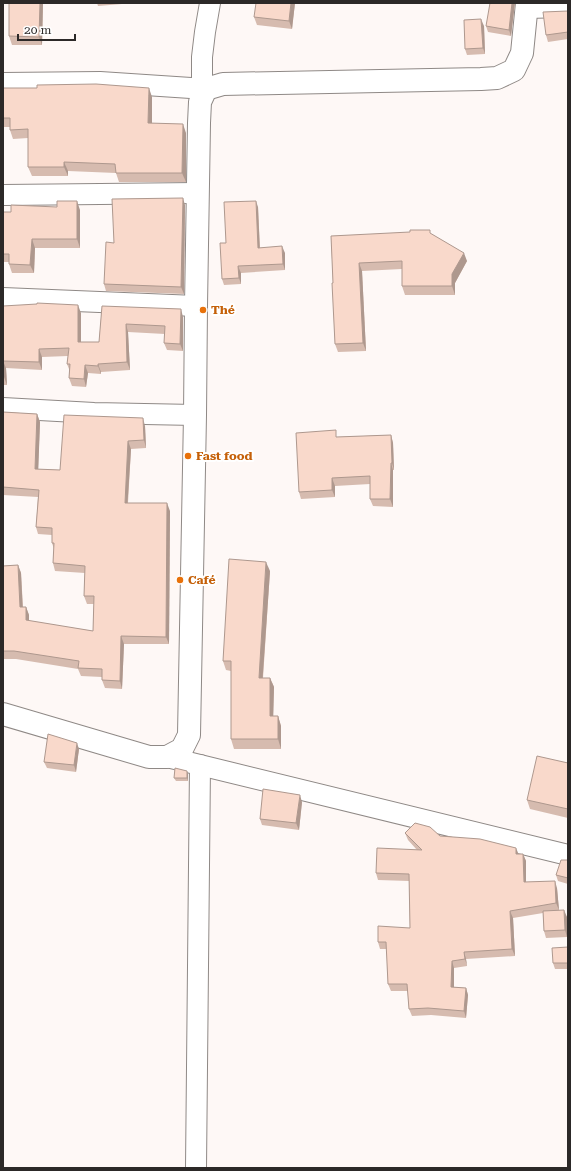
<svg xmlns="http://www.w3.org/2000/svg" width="571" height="1171" font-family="'Roboto Serif',serif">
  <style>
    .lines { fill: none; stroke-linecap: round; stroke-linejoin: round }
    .street-casing { stroke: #8f8986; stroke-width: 22 }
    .secondary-casing { stroke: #8f8986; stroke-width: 24 }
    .street { stroke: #fff; stroke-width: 20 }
    .secondary { stroke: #fff; stroke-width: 22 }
    .wall { fill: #d6bbaf }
    .shaded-wall { fill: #ae988e }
    .building { fill: #f9d9cb; stroke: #ae988e }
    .food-dot { fill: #e8710a; stroke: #fff; stroke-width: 1.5 }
    .labels { text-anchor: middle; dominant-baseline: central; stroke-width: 4; stroke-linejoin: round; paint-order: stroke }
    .food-label { font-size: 12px; font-weight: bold; fill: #c56008; stroke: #fff; text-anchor: start }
  </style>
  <rect width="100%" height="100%" fill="#fef8f6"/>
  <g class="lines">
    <g class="street-casing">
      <g id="street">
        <polyline points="526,8 568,7"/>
        <polyline points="3,83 100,82 206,89"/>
        <polyline points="202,89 202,57 205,32 210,3"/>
        <polyline points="3,195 197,193"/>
        <polyline points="3,298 196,306"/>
        <polyline points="3,408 94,413 195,415"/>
        <polyline points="167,757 568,855"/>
        <polyline points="196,1168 200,765"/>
      </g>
    </g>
    <g class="secondary-casing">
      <polyline id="secondary" points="3,714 149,757 167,757 182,749 189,735 195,415 196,306 199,123 200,102 206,89 223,84 481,79 497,78 514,70 522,53 527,3"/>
    </g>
    <use href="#street" class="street"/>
    <use href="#secondary" class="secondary"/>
  </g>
  <g class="wall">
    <polygon points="9,3 43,3 42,45 12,45 9,36"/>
    <polygon points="97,3 134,3 98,6"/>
    <polygon points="295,3 292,29 257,25 254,17"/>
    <polygon points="515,3 511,36 488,32 486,26"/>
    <polygon points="568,11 568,39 548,42 546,35 566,12"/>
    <polygon points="484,26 485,54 467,55 465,49"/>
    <polygon points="3,88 152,97 152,123 186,133 186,182 119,182 116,173 68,171 68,176 32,176 28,167 28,138 13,139 10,130 10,127 3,127"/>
    <polygon points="185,205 184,294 106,291 104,284 114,243"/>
    <polygon points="258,207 260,248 285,253 285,270 241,273 241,284 224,285 222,279 226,243"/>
    <polygon points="80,210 80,248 35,248 34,273 12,273 9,264 9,262 3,262 3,212 11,212"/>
    <polygon points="432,234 467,261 455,283 455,295 405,295 402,286 402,269 362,271 366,351 338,352 335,344 333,283 331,236"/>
    <polygon points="3,306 81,313 81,342 99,342 102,306 183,317 183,351 167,350 164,343 165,334 128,332 130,370 101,372 101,374 88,373 86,387 72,386 69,378 69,369 67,364 68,356 42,357 42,370 6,368 7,385 3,385"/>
    <polygon points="3,412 37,414 40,422 38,469 60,470 145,426 146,448 131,449 128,503 170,511 169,644 124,644 122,689 105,688 102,680 102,677 81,676 78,669 16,659 3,659 3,566 18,565 21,573 23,607 26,607 29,615 29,621 93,631 94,604 87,604 84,596 85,573 55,571 53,563 54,549 52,543 52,535 38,534 36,527 38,497 3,495"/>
    <polygon points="391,435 393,443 394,470 393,470 393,507 373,506 370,499 370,484 335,486 335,497 301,499 299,492 338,437"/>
    <polygon points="270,571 263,678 270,678 274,687 273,716 278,716 281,726 281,749 234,749 231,739 231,671 226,670 223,661"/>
    <polygon points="79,749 76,772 47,768 44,762"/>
    <polygon points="568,763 568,818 530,809 527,800"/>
    <polygon points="188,774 188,781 176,781 174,778"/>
    <polygon points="302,802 299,830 262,825 260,819"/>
    <polygon points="405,833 440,836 518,854 523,854 526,861 526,882 557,888 559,910 567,917 567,937 546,938 544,931 543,913 513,918 515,956 466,959 467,966 454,968 454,987 466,988 468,995 466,1018 431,1015 412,1016 409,1009 408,991 391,991 388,984 387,949 380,949 378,942 410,928 409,881 378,880 376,873 417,850 408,840"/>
    <polygon points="568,860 568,884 558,881 556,875"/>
    <polygon points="568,947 568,969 555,969 553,963"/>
  </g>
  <g class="shaded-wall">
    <polygon points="40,3 43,3 42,45 39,37"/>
    <polygon points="291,3 295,3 292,29 289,21"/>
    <polygon points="512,3 515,3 511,36 509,30"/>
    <polygon points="481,19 484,26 485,54 483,48"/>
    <polygon points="149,88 152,97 152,132 148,123"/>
    <polygon points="183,124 186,133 186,182 182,173"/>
    <polygon points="64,162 68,171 68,176 64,167"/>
    <polygon points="183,198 185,205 184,294 181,287"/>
    <polygon points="77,201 80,210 80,248 77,239"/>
    <polygon points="256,201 258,207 260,254 258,248"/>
    <polygon points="32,239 35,248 34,273 30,265"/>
    <polygon points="282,246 285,253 285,270 283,264"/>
    <polygon points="464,253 467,261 455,283 455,295 452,286 452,274"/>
    <polygon points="359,263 362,271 366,351 363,343"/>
    <polygon points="238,266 241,273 241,284 239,278"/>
    <polygon points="78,305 81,313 81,350 78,342"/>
    <polygon points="181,309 183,317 183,351 180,344"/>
    <polygon points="126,324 128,332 130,370 127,362"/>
    <polygon points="39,349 42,357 42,370 39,362"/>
    <polygon points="3,361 6,368 7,385 4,377"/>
    <polygon points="98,364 101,372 101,374 98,366"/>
    <polygon points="85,365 88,373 86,387 84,379"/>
    <polygon points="37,414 40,422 38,477 35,469"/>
    <polygon points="143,418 145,426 146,448 144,440"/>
    <polygon points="391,435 393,443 394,470 392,463"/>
    <polygon points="128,441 131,449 127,511 125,503"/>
    <polygon points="391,463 393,470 393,507 390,499"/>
    <polygon points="332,478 335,486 335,497 332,490"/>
    <polygon points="167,503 170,511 169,644 166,637"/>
    <polygon points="266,562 270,571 262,687 259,678"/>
    <polygon points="18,565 21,573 23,615 20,607"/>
    <polygon points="26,607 29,615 29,628 26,620"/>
    <polygon points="121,636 124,644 122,689 120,681"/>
    <polygon points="270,678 274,687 273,726 270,716"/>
    <polygon points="278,716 281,726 281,749 278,739"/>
    <polygon points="77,743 79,749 76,772 74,765"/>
    <polygon points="187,771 188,774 188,781 187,778"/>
    <polygon points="300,795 302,802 299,830 296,823"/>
    <polygon points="516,848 519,855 516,854"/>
    <polygon points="523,854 526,861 526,889 524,882"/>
    <polygon points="555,881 557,888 559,910 556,903"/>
    <polygon points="564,910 567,917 567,937 565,930"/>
    <polygon points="510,911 513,918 515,956 512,949"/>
    <polygon points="464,952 466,959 467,966 465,959"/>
    <polygon points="452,961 454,968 454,994 451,987"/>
    <polygon points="466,988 468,995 466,1018 464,1011"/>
  </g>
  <g class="building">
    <polygon points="9,3 40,3 39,37 9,36"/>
    <polygon points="256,3 291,3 289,21 254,17"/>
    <polygon points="490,3 512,3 509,30 486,26"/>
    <polygon points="568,11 568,32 546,35 543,12"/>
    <polygon points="481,19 483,48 465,49 464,20"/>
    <polygon points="96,84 149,88 148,123 183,124 182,173 116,173 115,164 64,162 64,167 28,167 28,129 10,130 10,118 3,118 3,88 37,88 37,85"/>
    <polygon points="183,198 181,287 104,284 106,242 114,243 112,199"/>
    <polygon points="57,201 77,201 77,239 32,239 30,265 9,264 9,254 3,254 3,212 11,212 11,205 57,207"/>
    <polygon points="256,201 258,248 282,246 283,264 238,266 239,278 222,279 220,243 226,243 224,202"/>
    <polygon points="410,230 430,230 430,233 464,253 452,274 452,286 402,286 402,261 359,263 363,343 335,344 332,283 333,283 331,236 410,232"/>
    <polygon points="37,303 78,305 78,342 99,342 102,306 181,309 180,344 164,343 165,326 126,324 127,362 98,364 98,366 85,365 84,379 69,378 70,364 67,364 69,348 39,349 39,362 3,361 4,377 3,377 3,306 37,304"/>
    <polygon points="3,412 37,414 35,469 60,470 64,415 143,418 144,440 128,441 125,503 167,503 166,637 121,636 120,681 102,680 102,669 78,668 79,661 14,651 3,651 3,566 18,565 20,607 26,607 26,620 93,631 94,596 84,596 85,566 53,563 54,543 52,543 52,528 36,527 39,490 3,487"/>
    <polygon points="336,430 336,437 391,435 392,463 391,463 390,499 370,499 370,476 332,478 332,490 299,492 296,433"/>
    <polygon points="229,559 266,562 259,678 270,678 270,716 278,716 278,739 231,739 231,661 223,661"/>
    <polygon points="48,734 77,743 74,765 44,762"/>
    <polygon points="537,756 568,763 568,809 527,800"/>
    <polygon points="175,768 187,771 187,778 174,778"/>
    <polygon points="263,789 300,795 296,823 260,819"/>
    <polygon points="415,823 430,827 440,836 480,839 516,848 516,854 523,854 524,882 555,881 556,903 510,911 512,949 464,952 465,959 452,961 451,987 466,988 464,1011 428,1008 409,1009 407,984 388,984 386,942 378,942 378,926 410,928 409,874 376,873 377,848 422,850 405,833"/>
    <polygon points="561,860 568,860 568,878 556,875"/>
    <polygon points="564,910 565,930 544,931 543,911"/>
    <polygon points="568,947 568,963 553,963 552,948"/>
  </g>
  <g class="food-dot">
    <circle cx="203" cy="310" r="4"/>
    <circle cx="188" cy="456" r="4"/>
    <circle cx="180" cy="580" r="4"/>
  </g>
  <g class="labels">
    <g class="food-label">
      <text x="211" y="310">Thé</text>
      <text x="196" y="456">Fast food</text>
      <text x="188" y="580">Café</text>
    </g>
  </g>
  <rect width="571" height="1171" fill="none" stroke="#2c2928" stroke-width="8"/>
  <path d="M18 34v6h57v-6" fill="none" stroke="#2c2928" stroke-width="2"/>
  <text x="24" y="34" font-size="12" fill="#2c2928" stroke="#ffffff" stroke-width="3" paint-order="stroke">20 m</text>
</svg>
